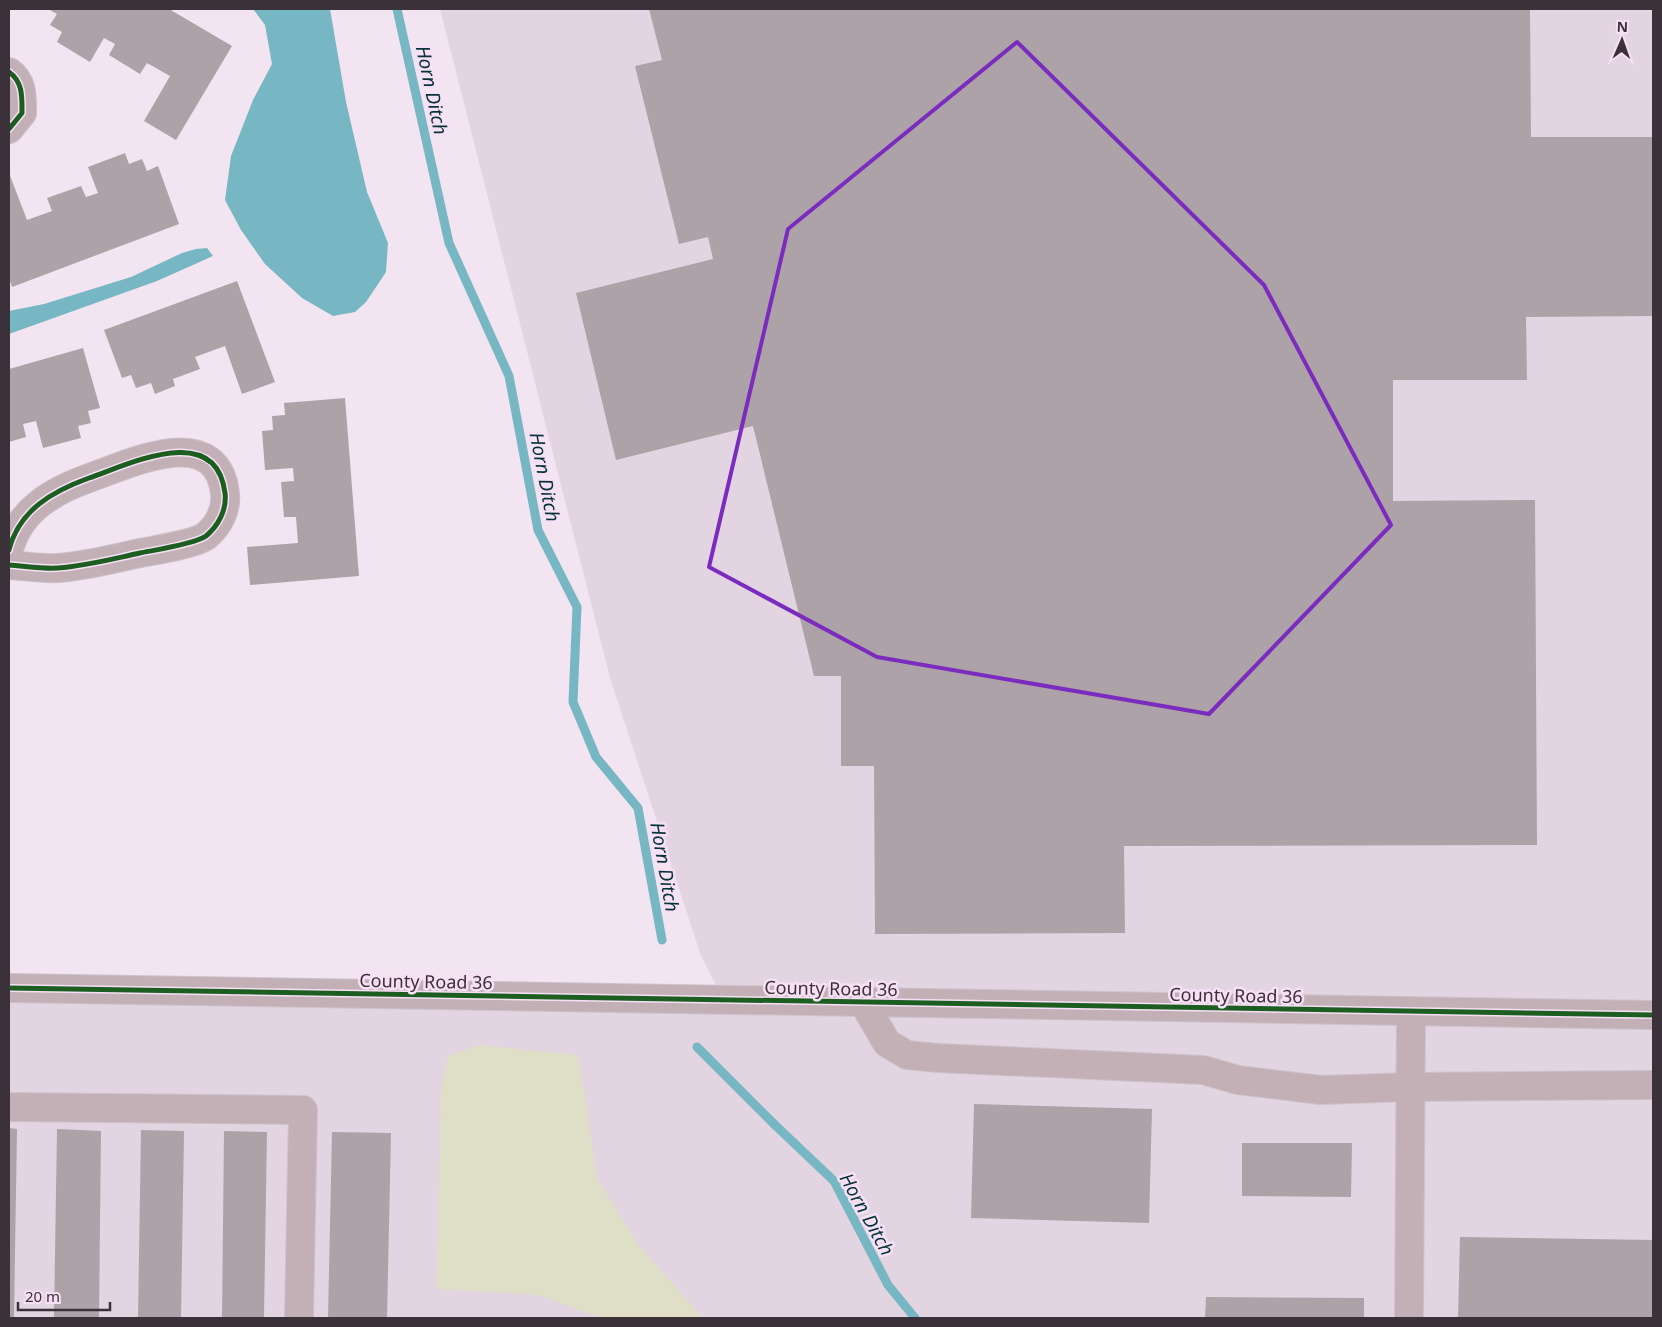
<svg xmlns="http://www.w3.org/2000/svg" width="1662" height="1327" font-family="'Noto Sans',sans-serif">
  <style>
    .industrial { fill: #e3d4e1 }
    .green { fill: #dfdec6 }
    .water { fill: #77b6c3 }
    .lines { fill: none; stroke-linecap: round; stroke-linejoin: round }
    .stream { stroke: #77b6c3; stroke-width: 9 }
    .building { fill: #ada2a7 }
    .minor-casing { stroke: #ccc2cb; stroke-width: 30 }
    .minor { stroke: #c2b0b6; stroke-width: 28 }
    .cycleway-casing { stroke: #f7e0f5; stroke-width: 8 }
    .cycleway { stroke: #1b5e20; stroke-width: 5 }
    .marked { fill: none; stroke: #7b2cbf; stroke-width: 4; stroke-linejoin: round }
    .labels { text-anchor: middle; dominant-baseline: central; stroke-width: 5; stroke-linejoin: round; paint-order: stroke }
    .street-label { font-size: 18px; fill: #3a3139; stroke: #f7e0f5 }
    .water-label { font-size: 19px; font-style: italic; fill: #033238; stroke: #f7e0f5 }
  </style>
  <rect width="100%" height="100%" fill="#f2e5f1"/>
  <polygon class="industrial" points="440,9 1653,9 1653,1318 9,1318 9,988 723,999 701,956 610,678"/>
  <polygon class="green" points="479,1045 577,1055 585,1095 597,1178 637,1243 703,1318 602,1318 538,1295 437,1289 441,1090 448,1056"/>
  <g class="water">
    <polygon points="253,9 330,9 346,102 367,192 388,243 386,272 366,302 355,312 333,316 302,298 265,264 241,230 225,200 231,156 253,100 272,64 265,25"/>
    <polygon points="207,248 213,256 157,281 9,334 9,311 44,304 131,277 182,253 196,249"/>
  </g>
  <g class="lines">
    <g class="stream">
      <polyline points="397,9 449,243 509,376 538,530 577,607 573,702 596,757 638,808 662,940"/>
      <polyline points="697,1047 775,1125 834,1181 888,1285 915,1318"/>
    </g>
  </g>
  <g class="building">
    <polygon points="48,9 169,9 232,46 176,140 144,121 170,76 147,63 140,74 109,55 115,44 104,38 90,62 57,42 62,32 50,25 57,14"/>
    <polygon points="649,9 1530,9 1531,137 1653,137 1653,316 1526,317 1527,380 1393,380 1393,501 1535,500 1537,845 1124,846 1125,933 875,934 874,766 841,766 841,676 814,676 753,426 616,460 576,293 713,259 708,237 679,244 635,66 662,60"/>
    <polygon points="125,153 129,164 142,159 147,171 158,166 179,224 12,287 9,278 9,173 27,220 52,211 47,198 81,186 86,197 98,193 88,167"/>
    <polygon points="237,281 275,382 242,394 225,346 195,357 200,369 173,379 175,386 155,394 151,383 136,388 131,375 122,378 104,330"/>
    <polygon points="83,348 100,408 88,411 91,423 78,426 81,438 43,448 36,421 23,424 26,437 9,442 9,369"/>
    <polygon points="345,398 359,576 250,585 247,547 298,543 296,517 284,517 281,482 294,481 293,468 265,470 262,431 273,430 272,416 285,415 284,403"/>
    <polygon points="974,1104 1152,1109 1149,1223 971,1218"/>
    <polygon points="9,1128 17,1129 14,1318 9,1318"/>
    <polygon points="57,1129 101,1131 99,1318 54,1318"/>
    <polygon points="141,1130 184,1131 181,1318 138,1318"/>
    <polygon points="224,1131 267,1132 264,1318 222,1318"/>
    <polygon points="332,1132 391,1133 387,1318 328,1318"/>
    <polygon points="1242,1143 1352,1143 1351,1197 1242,1196"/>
    <polygon points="1460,1237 1653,1240 1653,1318 1458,1318"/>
    <polygon points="1206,1297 1364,1298 1364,1318 1205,1318"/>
  </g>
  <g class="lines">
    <g class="minor-casing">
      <g id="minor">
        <path d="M9 72C23 82 22 97 22 113L9 129"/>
        <path d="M9 550C19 510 53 491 89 478 130 464 216 421 225 493 227 510 218 526 206 536 195 544 155 550 140 553 112 559 86 566 58 568 42 569 25 566 9 565"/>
        <polyline points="9,988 1653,1015"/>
        <polyline points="863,1002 887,1043 907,1055 938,1058 1203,1070 1238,1080 1321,1090 1411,1087 1653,1085"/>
        <polyline points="9,1107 303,1110 299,1318"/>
        <polyline points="1409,1318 1411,1012"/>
      </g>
    </g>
    <use href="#minor" class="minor"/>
    <g class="cycleway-casing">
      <g id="cycleway">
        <path d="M9 72C23 82 22 97 22 113L9 129"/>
        <path d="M9 550C19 510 53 491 89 478 130 464 216 421 225 493 227 510 218 526 206 536 195 544 155 550 140 553 112 559 86 566 58 568 42 569 25 566 9 565"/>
        <polyline points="9,988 1653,1015"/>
      </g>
    </g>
    <use href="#cycleway" class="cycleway"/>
  </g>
  <path class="marked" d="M1017 42 1264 285 1391 525 1209 714 877 657 709 567 788 229Z"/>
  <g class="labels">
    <g class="street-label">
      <text transform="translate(426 981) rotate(1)">County Road 36</text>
      <text transform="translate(831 988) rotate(1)">County Road 36</text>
      <text transform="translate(1236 995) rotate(1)">County Road 36</text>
    </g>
    <g class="water-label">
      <text transform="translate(432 90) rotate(78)">Horn Ditch</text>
      <text transform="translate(545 477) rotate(79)">Horn Ditch</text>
      <text transform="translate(665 867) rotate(80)">Horn Ditch</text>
      <text transform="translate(867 1214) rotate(61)">Horn Ditch</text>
    </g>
  </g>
  <rect width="1662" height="1327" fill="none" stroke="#3a3139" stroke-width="20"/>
  <g transform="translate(1622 40) rotate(2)" stroke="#f7e0f5" stroke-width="4" paint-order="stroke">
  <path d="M0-4L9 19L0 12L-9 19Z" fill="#3a3139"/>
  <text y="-8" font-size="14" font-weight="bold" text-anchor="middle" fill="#3a3139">N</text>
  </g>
  <path d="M18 1302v8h92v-8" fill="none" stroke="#3a3139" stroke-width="2.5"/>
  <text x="25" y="1302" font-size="15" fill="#3a3139" stroke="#f7e0f5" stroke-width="4" paint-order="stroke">20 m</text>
</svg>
